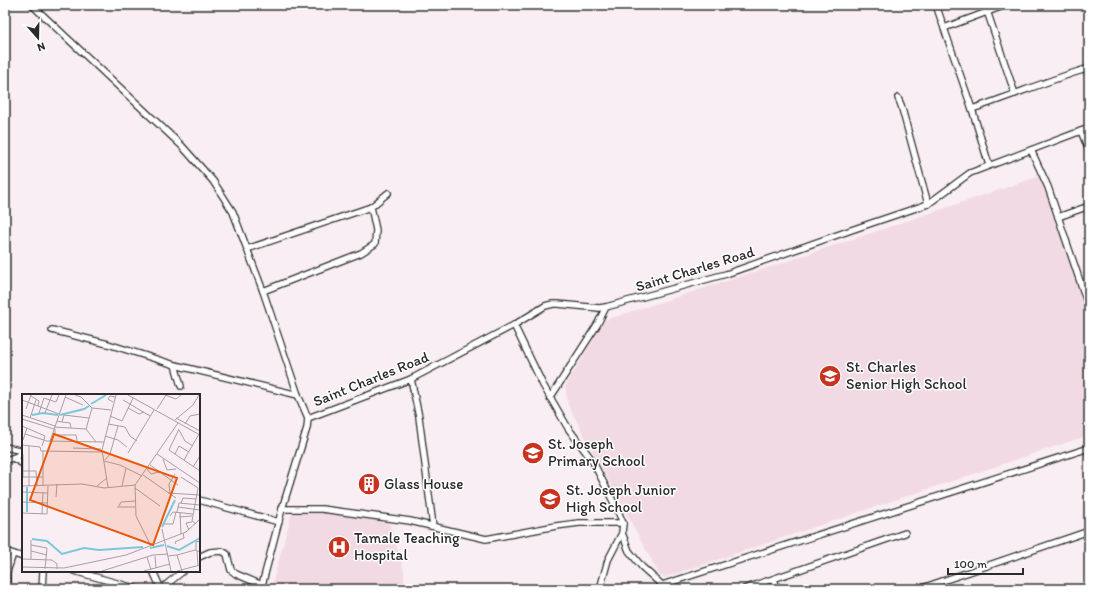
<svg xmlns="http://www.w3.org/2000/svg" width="1094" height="594" font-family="Itim,sans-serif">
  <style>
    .built { fill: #f2dae4 }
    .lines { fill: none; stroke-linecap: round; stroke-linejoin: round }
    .minor-casing { stroke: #2b2b2b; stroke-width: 8 }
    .minor { stroke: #fff; stroke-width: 5.5 }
    .labels { text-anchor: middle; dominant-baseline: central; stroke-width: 3; stroke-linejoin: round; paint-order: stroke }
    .street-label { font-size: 15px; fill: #2b2b2b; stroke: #fff }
    .poi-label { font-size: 15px; fill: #2b2b2b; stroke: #fff; text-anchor: start }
    .inset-river { fill: none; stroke: #7bc8d9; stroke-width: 2 }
    .inset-road { fill: none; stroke: #a7a0a3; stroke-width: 1 }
    .view { fill: #e8590c; fill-opacity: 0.15; stroke: #e8590c; stroke-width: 2 }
    .inset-edge { fill: none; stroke: #2b2b2b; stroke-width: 2 }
  </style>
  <rect width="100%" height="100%" fill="#f9eef3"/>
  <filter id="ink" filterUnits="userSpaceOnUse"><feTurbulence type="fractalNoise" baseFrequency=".025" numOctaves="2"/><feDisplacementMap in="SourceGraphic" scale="8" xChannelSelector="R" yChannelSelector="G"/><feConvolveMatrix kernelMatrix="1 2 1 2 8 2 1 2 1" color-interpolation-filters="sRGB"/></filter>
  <g filter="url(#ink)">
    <g class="built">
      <polygon points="1043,175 1089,312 1089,435 666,577 660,576 568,405 565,387 605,320 764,269"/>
      <polygon points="294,505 389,522 404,571 404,589 271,589"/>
    </g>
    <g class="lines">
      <g class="minor-casing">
        <g id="minor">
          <polyline points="32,5 182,146 213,181 224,198 233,212 263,291 298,395 308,418 307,428 282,509 261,589"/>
          <polyline points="936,5 972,109 989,165"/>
          <polyline points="985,5 1015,94"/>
          <polyline points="944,28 1006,5"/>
          <polyline points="898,98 901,105 928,204"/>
          <path d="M972 109C1011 96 1049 80 1089 68"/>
          <polyline points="1081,131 1089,151"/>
          <polyline points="1031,150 1048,187 1089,308"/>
          <polyline points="1058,217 1089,206"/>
          <polyline points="247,249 371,207 388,193"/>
          <polyline points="263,291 361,253 375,244 376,230 371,207"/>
          <polyline points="514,325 543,385 568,428 592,460 617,509 623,523 622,533 629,551 642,567 662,585 664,589"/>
          <polyline points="52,330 108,344 175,365 298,395"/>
          <polyline points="175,365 181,386"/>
          <polyline points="411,379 419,417 433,526"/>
          <polyline points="550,398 597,325 606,307"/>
          <polyline points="308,418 411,379 514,325 545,306 553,304 558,304 599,308 606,307 726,274 857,228 928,204 970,173 1089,128"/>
          <polyline points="5,447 23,451"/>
          <polyline points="13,458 23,464"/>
          <polyline points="5,460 13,458 23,453"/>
          <polyline points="199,500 279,522"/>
          <polyline points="282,509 322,509 410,521 486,539 556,526 579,523 623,523"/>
          <polyline points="5,551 23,557"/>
          <polyline points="199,557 210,552 222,551 227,554 231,570 236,574 262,585"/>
          <polyline points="74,571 138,589"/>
          <polyline points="153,571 161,589"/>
          <polyline points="774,579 777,589"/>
          <polyline points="662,585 1089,448"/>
          <polyline points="7,589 7,572 13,554"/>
          <polyline points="42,589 43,571"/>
          <polyline points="161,589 183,571"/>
          <polyline points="600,589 608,560 622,533"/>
          <polyline points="744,589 905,533"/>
          <polyline points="919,589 1089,531"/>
          <polyline points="1080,589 1087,587 1087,589"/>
        </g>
      </g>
      <use href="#minor" class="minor"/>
    </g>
  </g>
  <defs>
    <g id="school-disc" transform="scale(1.15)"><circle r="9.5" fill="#c8321e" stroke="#fff"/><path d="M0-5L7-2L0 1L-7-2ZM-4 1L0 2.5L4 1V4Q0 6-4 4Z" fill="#fff"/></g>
    <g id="building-disc" transform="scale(1.15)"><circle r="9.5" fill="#c8321e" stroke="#fff"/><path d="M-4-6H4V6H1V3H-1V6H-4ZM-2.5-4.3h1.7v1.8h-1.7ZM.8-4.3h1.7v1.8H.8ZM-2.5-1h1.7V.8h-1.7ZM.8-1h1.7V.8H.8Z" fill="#fff"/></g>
    <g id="hospital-disc" transform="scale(1.15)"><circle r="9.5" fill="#c8321e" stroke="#fff"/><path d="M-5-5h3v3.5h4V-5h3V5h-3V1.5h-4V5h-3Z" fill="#fff"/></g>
  </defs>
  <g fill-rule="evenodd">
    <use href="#school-disc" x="830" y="376"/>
    <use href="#school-disc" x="533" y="453"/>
    <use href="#building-disc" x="369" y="484"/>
    <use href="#school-disc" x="550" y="499"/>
    <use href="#hospital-disc" x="339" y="547"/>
  </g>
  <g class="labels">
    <g class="street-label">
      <text transform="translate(695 269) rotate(-17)">Saint Charles Road</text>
      <text transform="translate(371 379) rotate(-22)">Saint Charles Road</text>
    </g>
    <g class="poi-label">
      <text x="846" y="367">St. Charles<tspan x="846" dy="17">Senior High School</tspan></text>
      <text x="548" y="444">St. Joseph<tspan x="548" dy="17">Primary School</tspan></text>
      <text x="384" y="484">Glass House</text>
      <text x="566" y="490">St. Joseph Junior<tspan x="566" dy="17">High School</tspan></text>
      <text x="354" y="538">Tamale Teaching<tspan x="354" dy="17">Hospital</tspan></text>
    </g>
  </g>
  <g transform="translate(22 394)">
    <rect width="178" height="178" fill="#f9eef3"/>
    <path class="inset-river" d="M69 10 84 1M10 21 21 19 36 21M38 21 62 15 67 12M5 118V93M140 133 153 106M10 145 25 147 40 160 62 154 77 156 121 153M145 152 157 156 178 144M128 154 142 151"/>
    <path class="inset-road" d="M53 1 59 3 70 14 89 16M106 1 178 41M143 1 154 5 159 1M9 2 17 7 16 12M43 3 61 11M0 6 37 20M101 6 128 22M91 8 86 5 88 2 93 3M106 14 117 20 122 18M4 15 9 1M135 15 144 1M17 19 22 4 34 8 37 1M23 19 30 1M0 21 33 32M88 22 100 27 111 4M8 24 14 6M154 24 178 37M0 25 32 35M153 26 171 11 177 1M35 27 40 28 42 21 67 24M40 28 48 29 49 34M86 30 103 33 108 42 115 47M163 30 168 22 178 20M0 32 23 42 22 46 24 47 82 48M32 33 64 35M33 35V41H54L55 47M64 35 70 14M64 35 74 48M157 35 147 56 178 77M157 36 163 47 171 52M3 40 22 46 20 52M83 42 96 46 105 53M1 46 5 34M28 47 44 1M0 51 18 53 19 57 80 58M7 52V92M51 54 79 55M106 59 132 16M1 60V83M135 60 178 89M153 60 157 52 167 58M141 65 145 76 154 75M83 66 88 60 96 32M162 66 177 40M82 67 98 71 120 82M128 71 156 91M171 73 178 62M125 75 129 80 137 78M1 77H14L15 92M121 81 154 104M1 83H21M159 83 176 94 170 127 174 130M0 92 60 90 82 94 113 91M21 92V57M75 92 85 84M100 92 104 74M86 93 80 56 94 1M113 94 138 112M0 98 26 99M146 99 178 101M148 99 147 90 153 80M34 103 35 90M0 108 26 109M159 109 161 104 174 105M97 112 99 108 113 107M95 113H113M156 113 178 116M155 118 157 109 178 111M158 118 159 140M0 119 25 120 26 92M20 120 21 99M148 122 151 118 171 120M157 123 170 122M142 130H151L154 118M140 135 149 177M167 136 164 129 170 128M9 146V165M154 150 153 148 162 144 161 139M9 151 25 154 23 175M129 152 114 122 113 91 156 29M174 156V148L178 147M9 157 25 161M175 157 176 172M155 161 173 156 178 158M133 162 134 174M146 162 155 161 160 177M125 163 129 176M0 165 30 166 35 170V175M0 173 42 174 104 161 164 138 178 125M80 177 131 161 146 160M122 177 148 170M155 177 178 171"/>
    <path class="view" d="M32 40 155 84 131 151 8 106Z"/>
    <rect width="178" height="178" class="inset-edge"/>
  </g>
  <rect width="1094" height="594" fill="none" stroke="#fff" stroke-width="20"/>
  <rect x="10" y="10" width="1074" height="574" fill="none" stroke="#2b2b2b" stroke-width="1.5" filter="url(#ink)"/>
  <g transform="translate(38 38) rotate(160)" stroke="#ffffff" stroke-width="3" paint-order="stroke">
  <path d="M0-3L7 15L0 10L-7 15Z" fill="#2b2b2b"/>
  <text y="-6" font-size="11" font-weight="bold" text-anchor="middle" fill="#2b2b2b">N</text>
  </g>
  <path d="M948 568v6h75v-6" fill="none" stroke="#2b2b2b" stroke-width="2"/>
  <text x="954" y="568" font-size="12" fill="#2b2b2b" stroke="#ffffff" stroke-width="3" paint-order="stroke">100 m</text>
</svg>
